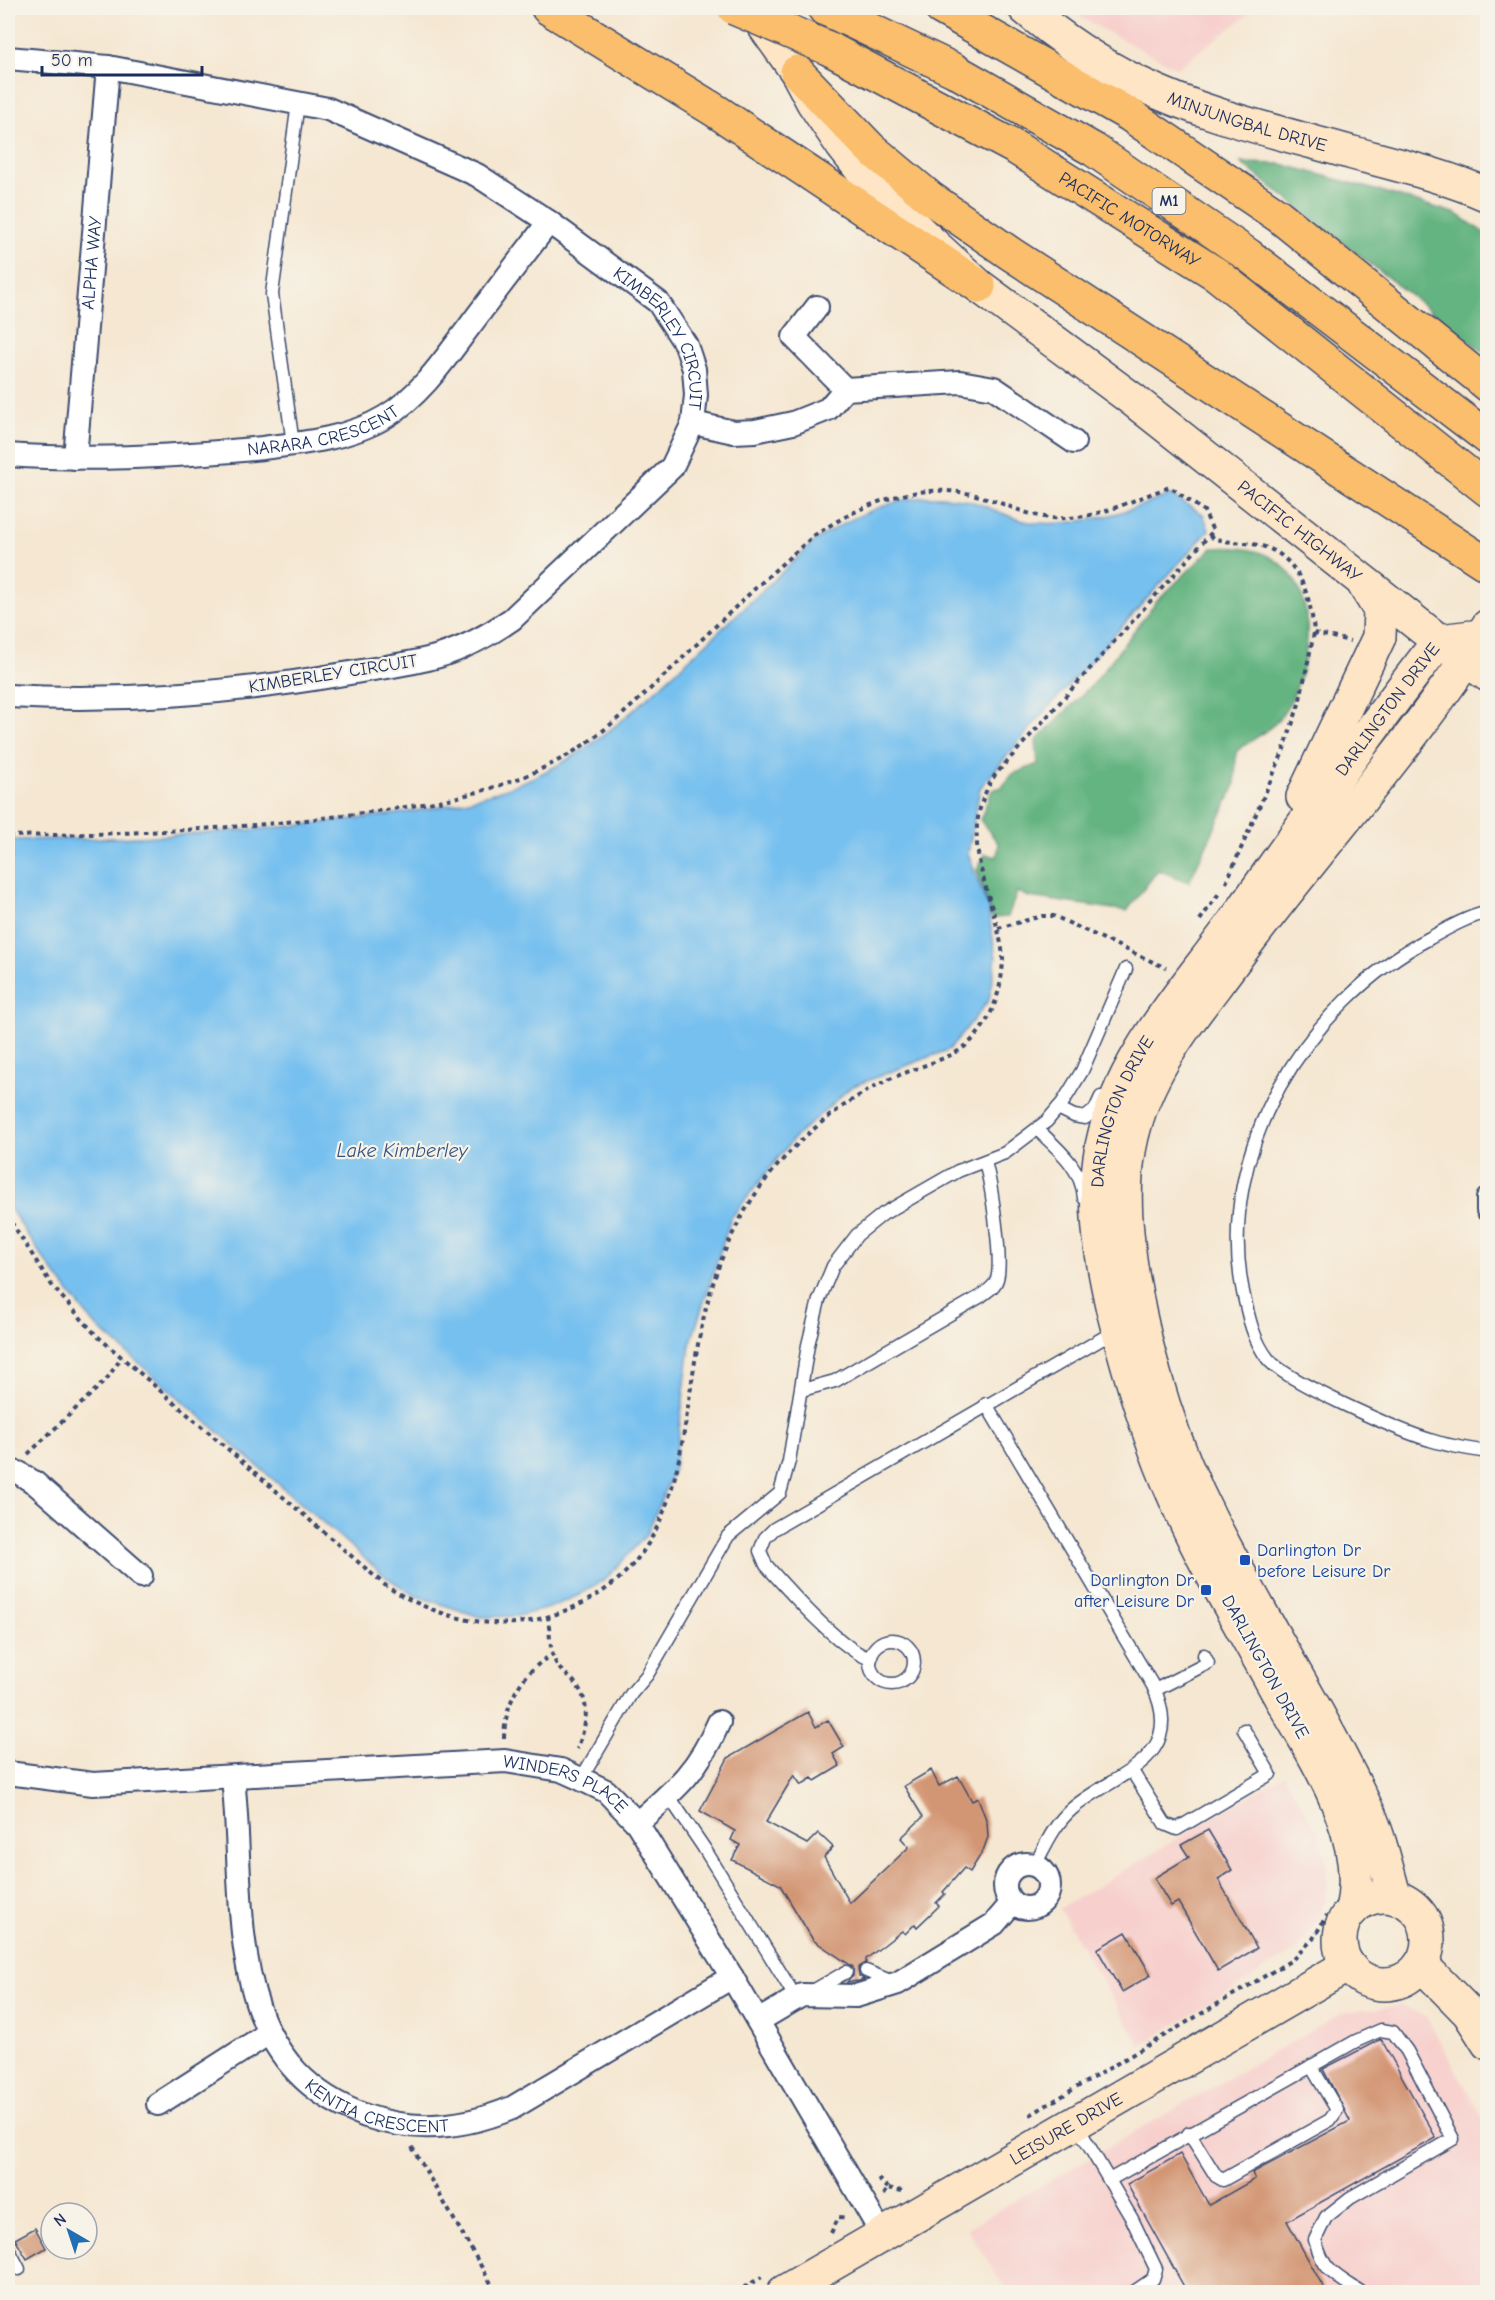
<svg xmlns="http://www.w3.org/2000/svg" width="1495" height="2300" font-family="'Comic Neue',sans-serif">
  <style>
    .built { fill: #f7d0cd }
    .forest { fill: #63b480; stroke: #3f726f; stroke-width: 1.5 }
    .water { fill: #76c0ef; stroke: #4878a6; stroke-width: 1.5 }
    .building { fill: #d39674 }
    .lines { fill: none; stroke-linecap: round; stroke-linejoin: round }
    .lane-casing { stroke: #3c4b6f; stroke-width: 15 }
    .street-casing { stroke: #3c4b6f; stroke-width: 26 }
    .secondary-casing { stroke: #3c4b6f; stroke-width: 36 }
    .highway-casing { stroke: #3c4b6f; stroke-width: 36 }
    .path { stroke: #3c4b6f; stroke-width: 4; stroke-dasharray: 4.5 4.5; stroke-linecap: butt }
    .lane { stroke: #fff; stroke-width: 12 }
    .street { stroke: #fff; stroke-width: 22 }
    .secondary { stroke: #fde5c5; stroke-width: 33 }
    .highway { stroke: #fabe6d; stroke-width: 33 }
    .highway-bridge-casing { stroke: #3c4b6f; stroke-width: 36; stroke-linecap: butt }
    .highway-bridge { stroke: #fabe6d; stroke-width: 33 }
    .transit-dot { fill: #1a4fb4; stroke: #f7f3e8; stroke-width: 2 }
    .labels { text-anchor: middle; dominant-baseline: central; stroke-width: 4.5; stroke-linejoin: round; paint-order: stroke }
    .shield { fill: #f7f3e8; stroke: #5d6a87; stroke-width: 1.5 }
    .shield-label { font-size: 16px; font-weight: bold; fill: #1b2f5e }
    .street-label { font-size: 18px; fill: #1b2f5e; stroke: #f7f3e8 }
    .transit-label { font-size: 18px; fill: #164399; stroke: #f7f3e8; text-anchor: start }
    .water-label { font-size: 20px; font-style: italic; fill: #325382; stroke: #f7f3e8 }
  </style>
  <rect width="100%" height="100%" fill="#f7f3e8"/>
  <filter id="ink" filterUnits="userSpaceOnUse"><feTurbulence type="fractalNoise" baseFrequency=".0167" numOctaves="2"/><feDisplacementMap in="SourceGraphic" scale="12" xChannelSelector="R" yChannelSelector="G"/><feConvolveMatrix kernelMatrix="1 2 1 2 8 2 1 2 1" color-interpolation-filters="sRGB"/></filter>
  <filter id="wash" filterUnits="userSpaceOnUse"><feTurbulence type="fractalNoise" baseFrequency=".008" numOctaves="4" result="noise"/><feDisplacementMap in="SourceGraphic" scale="24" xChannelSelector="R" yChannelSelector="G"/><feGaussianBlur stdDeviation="1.35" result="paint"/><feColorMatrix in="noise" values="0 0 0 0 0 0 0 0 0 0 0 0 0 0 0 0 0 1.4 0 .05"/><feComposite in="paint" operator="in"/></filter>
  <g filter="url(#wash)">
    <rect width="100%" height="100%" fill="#f5e7d1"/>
    <g class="built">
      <polygon points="1072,8 1257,8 1177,68 1083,19"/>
      <polygon points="1284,1775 1319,1833 1327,1866 1328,1884 1320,1918 1296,1950 1141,2046 1059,1909"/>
      <polygon points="1402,2005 1427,2018 1487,2126 1487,2292 1007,2292 967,2228 1342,2013"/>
    </g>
    <g class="forest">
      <polygon points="1241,163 1281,164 1394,195 1457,214 1487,235 1487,355"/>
      <path d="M1212 548C1232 547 1252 547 1270 557 1324 586 1312 676 1280 718 1270 731 1249 741 1236 752L1235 785 1189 882 1158 870 1127 911 1029 897 1017 892 1008 917 992 918 977 870 985 854 997 857 999 844 980 820 992 790 1002 787 1013 774 1038 764 1036 741 1094 683 1157 601Z"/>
    </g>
    <path class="water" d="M1170 495 1203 514 1209 530 1038 719 980 788 968 853 988 909 996 958 989 1000 950 1049 851 1087 794 1138 731 1218 690 1345 674 1469 647 1534 606 1579 579 1595 549 1608 518 1616 480 1617 414 1595 386 1577 97 1327C64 1288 35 1248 8 1205V840C115 840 223 834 329 822 414 812 484 806 560 764 607 738 645 700 684 664 728 623 772 582 816 540 864 509 918 485 976 503 995 509 1017 522 1037 523 1084 526 1126 512 1170 495Z"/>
    <g id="blocks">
      <g class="building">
        <polygon points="808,1712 816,1727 828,1720 844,1747 833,1754 840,1766 815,1781 812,1778 801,1785 794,1775 766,1822 807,1844 818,1833 833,1847 824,1857 850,1903 909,1847 901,1838 923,1817 904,1786 931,1770 939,1786 958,1776 972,1801 978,1798 987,1822 988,1837 983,1851 970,1872 964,1868 943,1892 945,1894 936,1903 939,1906 917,1927 915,1924 905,1934 902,1931 866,1959 866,1963 858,1968 859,1976 864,1979 859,1981 847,1982 853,1976 853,1967 813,1940 780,1885 732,1860 740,1845 731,1840 735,1831 700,1811 728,1758"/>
        <polygon points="1208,1830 1232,1870 1218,1879 1257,1948 1218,1971 1178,1902 1171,1906 1154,1878 1189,1857 1181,1845"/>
        <polygon points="1126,1932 1151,1975 1122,1992 1097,1949"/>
        <polygon points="1381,2039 1436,2138 1287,2221 1326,2292 1187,2292 1127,2184 1180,2154 1209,2205 1255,2179 1252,2173 1350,2121 1323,2069"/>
        <polygon points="35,2228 46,2248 27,2259 15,2239"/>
      </g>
    </g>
  </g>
  <g filter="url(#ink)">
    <use href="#blocks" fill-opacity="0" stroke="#3c4b6f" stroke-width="1.5"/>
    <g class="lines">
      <g class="lane-casing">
        <g id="lane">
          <polyline points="293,444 272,294 298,103"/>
          <path d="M1488 912C1467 917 1448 928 1430 938 1308 1002 1214 1151 1243 1292 1248 1315 1253 1340 1268 1359 1285 1381 1400 1431 1430 1440 1448 1446 1468 1449 1488 1452"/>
          <polyline points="1058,1108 1074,1116 1085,1118 1095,1110 1101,1097"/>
          <path d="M1038 1130C1058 1149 1082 1168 1084 1198"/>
          <path d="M802 1390 835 1381 981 1296C987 1291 995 1287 997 1279 1003 1260 991 1183 985 1162"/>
          <path d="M986 1404 1153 1686C1188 1761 1115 1772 1073 1808 1055 1823 1046 1844 1035 1865"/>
          <circle cx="892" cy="1662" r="22"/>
          <path d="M871 1659C842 1651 788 1590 766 1565L760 1551 765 1538 774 1529 1117 1330"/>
          <polyline points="1155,1690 1208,1663 1204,1655"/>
          <polyline points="1132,1771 1165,1824 1177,1829 1270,1774 1244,1730"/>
          <polyline points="581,1779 631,1694 647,1675 728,1536 780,1493 789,1461 808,1345 819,1300 833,1266 857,1235 883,1214 958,1171 1005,1153 1047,1121 1063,1102 1082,1071 1126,969"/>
          <polyline points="668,1795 704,1848 796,1998"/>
          <polyline points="866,1971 895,1983"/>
          <polyline points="811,1992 846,1972"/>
          <polyline points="1076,2124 1132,2219 1156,2269 1153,2279 1134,2292"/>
          <polyline points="1189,2133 1216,2176 1223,2180 1330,2120 1337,2110 1311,2066"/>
          <path d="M1109 2180 1356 2041 1381 2030 1393 2032 1407 2051 1453 2139 1350 2198 1326 2217 1315 2240C1324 2272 1334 2275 1361 2292"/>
          <polyline points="8,2248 19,2269"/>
        </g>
      </g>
      <g class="street-casing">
        <g id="street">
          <path id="s1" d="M8 58 108 67 328 109 477 175 549 222 658 302 686 345 694 369 696 395 693 423 672 467 512 619C489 635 465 648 439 656 408 665 376 668 344 674 235 693 119 702 8 696"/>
          <polyline points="845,389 960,382 994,388 1074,442"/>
          <polyline points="693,423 734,432 755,431 793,423 828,409 845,389 794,337 817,307"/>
          <path id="s2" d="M8 455C90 461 171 457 253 449 296 444 347 440 385 417 420 396 445 359 469 327 495 292 522 257 549 222"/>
          <path id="s3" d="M75 458 108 67"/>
          <polyline points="1488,1199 1488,1210"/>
          <polyline points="8,1471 19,1473 35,1483 141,1576"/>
          <path id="s4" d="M8 1773 93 1784 505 1761 561 1770 581 1779 606 1791 637 1823 732 1977 882 2234"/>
          <path id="s5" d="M233 1778C247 1902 218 2062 366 2116 416 2133 464 2128 512 2108L732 1977"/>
          <path d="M637 1823C676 1789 698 1771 719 1722"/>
          <circle cx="1027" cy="1886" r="22"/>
          <polyline points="758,2021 802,1995 856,1996 898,1983 994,1924 1012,1903"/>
          <polyline points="158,2104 269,2033"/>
        </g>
      </g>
      <g class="secondary-casing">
        <g id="secondary">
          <path id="s6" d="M1025 8C1059 37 1097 63 1138 83 1205 116 1282 133 1353 153 1398 165 1445 176 1488 195"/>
          <path id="s7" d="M752 9 797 72 813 102 842 145 879 192 923 235 979 286 1132 399 1439 641 1488 675"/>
          <polyline points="1303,797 1379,637 1380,610 1365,586"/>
          <circle cx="1384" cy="1940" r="44"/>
          <path d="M1395 1898C1386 1868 1380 1836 1366 1808 1320 1710 1260 1617 1211 1520 1173 1446 1147 1362 1133 1279 1121 1205 1119 1144 1155 1075 1177 1032 1210 994 1238 955 1320 845 1415 742 1488 626"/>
          <path id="s8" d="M1352 1910C1370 1834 1312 1754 1277 1691 1244 1630 1207 1570 1179 1507 1150 1443 1130 1378 1113 1310 1101 1257 1091 1200 1102 1146 1121 1054 1188 988 1240 914 1305 822 1369 730 1439 641L1481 636"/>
          <polyline points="1421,1964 1469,2013 1488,2043"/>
          <path id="s9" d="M784 2292 1348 1965"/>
        </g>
      </g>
      <g class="highway-casing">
        <g id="highway">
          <polyline points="548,8 716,111 979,286"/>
          <polyline points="824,8 954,70 1094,150 1248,255 1488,438"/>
          <polyline points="941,8 1130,115 1279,216 1488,385"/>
          <path id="s10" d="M830 49 1016 148 1216 274 1488 490"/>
          <polyline points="797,72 870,148 930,198 1011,254 1488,565"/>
        </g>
      </g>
      <g class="path">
        <path d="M1209 536C1225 544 1241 541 1258 545 1299 554 1311 597 1314 633L1350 641"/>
        <path d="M8 836C121 834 234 830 347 815 425 805 499 795 568 755 605 733 635 703 666 674 715 627 763 579 815 535 864 502 923 479 983 497 1006 504 1028 516 1052 518 1096 521 1130 500 1170 487L1204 511 1213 531 995 775C954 839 993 888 1003 955 1003 993 988 1037 951 1055 924 1067 896 1074 870 1089 832 1111 800 1138 772 1172 738 1213 716 1264 704 1316 675 1436 694 1576 543 1618 490 1633 431 1615 386 1586L96 1335 53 1287 8 1217"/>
        <polyline points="1226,883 1283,752 1299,704 1314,633"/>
        <polyline points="1200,920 1220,892"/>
        <polyline points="998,928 1042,916 1054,916 1166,968"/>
        <polyline points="28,1454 106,1380 122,1357"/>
        <path d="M548 1616C550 1631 549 1649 556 1663 560 1672 569 1675 575 1683 592 1703 586 1727 577 1749"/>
        <path d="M504 1738C505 1702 521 1673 553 1654"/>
        <polyline points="1030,2115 1292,1960 1313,1939 1327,1915"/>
        <polyline points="412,2147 496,2292"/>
        <polyline points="878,2179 888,2188"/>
        <polyline points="884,2195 888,2188 902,2191"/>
        <polyline points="831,2233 839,2217 847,2218"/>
        <polyline points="736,2292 762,2277"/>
      </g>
      <use href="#lane" class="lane"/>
      <use href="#street" class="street"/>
      <use href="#secondary" class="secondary"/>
      <use href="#highway" class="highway"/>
      <g class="highway-bridge-casing">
        <polyline id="highway-bridge" points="734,8 830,49"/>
      </g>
      <use href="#highway-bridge" class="highway-bridge"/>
    </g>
  </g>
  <g class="transit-dot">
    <rect x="1239" y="1554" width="12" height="12" rx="3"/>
    <rect x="1200" y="1584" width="12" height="12" rx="3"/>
  </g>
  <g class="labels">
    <rect class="shield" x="1152.5" y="188" width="33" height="26" rx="4.5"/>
    <g class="shield-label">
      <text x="1169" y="201">M1</text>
    </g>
    <g class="street-label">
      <text stroke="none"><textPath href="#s6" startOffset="252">MINJUNGBAL DRIVE</textPath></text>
      <text stroke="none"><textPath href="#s10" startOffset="345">PACIFIC MOTORWAY</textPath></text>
      <text stroke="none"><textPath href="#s3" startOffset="196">ALPHA WAY</textPath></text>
      <text stroke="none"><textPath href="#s1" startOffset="741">KIMBERLEY CIRCUIT</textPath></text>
      <text stroke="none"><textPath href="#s2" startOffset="318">NARARA CRESCENT</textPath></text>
      <text stroke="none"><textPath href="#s7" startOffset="764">PACIFIC HIGHWAY</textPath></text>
      <text transform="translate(333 674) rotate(-9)">KIMBERLEY CIRCUIT</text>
      <text stroke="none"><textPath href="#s8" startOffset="1344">DARLINGTON DRIVE</textPath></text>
      <text stroke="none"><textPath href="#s8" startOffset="858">DARLINGTON DRIVE</textPath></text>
      <text transform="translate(1265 1667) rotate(61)">DARLINGTON DRIVE</text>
      <text stroke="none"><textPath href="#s4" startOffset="564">WINDERS PLACE</textPath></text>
      <text stroke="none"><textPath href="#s5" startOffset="398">KENTIA CRESCENT</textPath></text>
      <text stroke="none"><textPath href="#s9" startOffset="326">LEISURE DRIVE</textPath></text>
    </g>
    <g class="transit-label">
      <text x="1257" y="1550">Darlington Dr<tspan x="1257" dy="21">before Leisure Dr</tspan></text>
      <text x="1194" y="1580" text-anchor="end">Darlington Dr<tspan x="1194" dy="21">after Leisure Dr</tspan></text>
    </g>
    <g class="water-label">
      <text x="402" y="1150">Lake Kimberley</text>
    </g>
  </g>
  <rect width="1495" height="2300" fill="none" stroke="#f7f3e8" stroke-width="30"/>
  <g transform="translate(69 2231) rotate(321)"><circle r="28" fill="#f7f3e8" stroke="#9fa5b1" stroke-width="1.5"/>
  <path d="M0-4.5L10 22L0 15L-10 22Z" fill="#1f6fb2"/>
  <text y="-9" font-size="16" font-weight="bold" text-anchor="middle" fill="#1b2f5e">N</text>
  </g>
  <path d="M42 66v9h160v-9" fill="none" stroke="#1b2f5e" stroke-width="3"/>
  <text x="51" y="66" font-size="18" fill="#1b2f5e" stroke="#f7f3e8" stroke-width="4.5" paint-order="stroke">50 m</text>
</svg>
